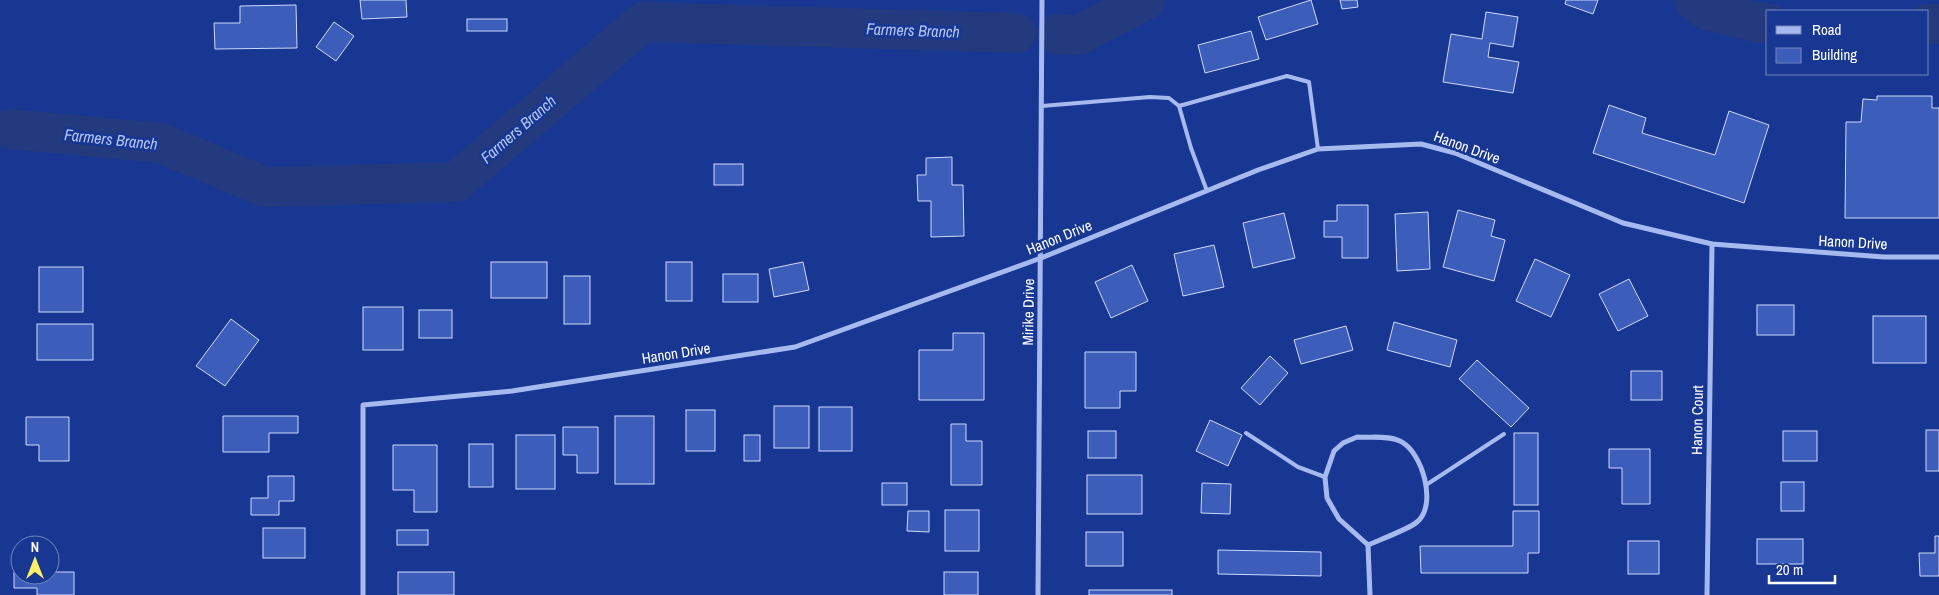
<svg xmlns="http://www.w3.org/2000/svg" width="1939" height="595" font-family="'Archivo Narrow',sans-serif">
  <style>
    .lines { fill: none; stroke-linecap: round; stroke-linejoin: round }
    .river { stroke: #233a7f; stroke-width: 40 }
    .building { fill: #3c5db9; stroke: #cddafb }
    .lane { stroke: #a7baf0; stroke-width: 4 }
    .street { stroke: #a7baf0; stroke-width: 5 }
    .labels { text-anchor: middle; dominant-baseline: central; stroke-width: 5; stroke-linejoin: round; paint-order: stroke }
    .street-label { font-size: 15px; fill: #fff; stroke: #173792 }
    .water-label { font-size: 16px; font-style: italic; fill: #b3c6f7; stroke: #173792 }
  </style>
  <rect width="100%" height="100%" fill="#173792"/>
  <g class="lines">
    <g class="river">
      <polyline points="1694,0 1706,10 1760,23 1768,23"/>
      <polyline points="1928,24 1939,24"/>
      <polyline points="1057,34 1079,35 1145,0"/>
      <polyline points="9,129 161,143 265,187 456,182 643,22 1016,33"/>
    </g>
  </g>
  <g class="building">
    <polygon points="360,0 406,0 407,17 362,19"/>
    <polygon points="1311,0 1318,24 1266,40 1258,17"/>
    <polygon points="1340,0 1357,0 1358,7 1342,9"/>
    <polygon points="1566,0 1598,0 1593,14 1565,4"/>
    <polygon points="296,5 297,48 215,49 214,23 240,23 240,6"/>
    <polygon points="1486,12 1518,17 1513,47 1490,43 1488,57 1519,62 1513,93 1443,82 1451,34 1482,39"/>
    <rect x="467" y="19" width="40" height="12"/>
    <polygon points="334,22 354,36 336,61 316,47"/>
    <polygon points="1251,31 1259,59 1205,73 1198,45"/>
    <polygon points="1877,96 1932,96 1932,108 1939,108 1939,218 1845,218 1846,122 1861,122 1863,99 1877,100"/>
    <polygon points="1609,105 1646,118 1642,133 1715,155 1729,111 1769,125 1744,203 1593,153"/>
    <polygon points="952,157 952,185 963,185 964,236 931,237 931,201 918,201 917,175 926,175 926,158"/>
    <rect x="714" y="164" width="29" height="21"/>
    <polygon points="1337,205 1368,205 1368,258 1342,258 1342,237 1324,237 1324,221 1337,221"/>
    <polygon points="1458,210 1495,220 1491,236 1505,240 1494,281 1443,267"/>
    <polygon points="1428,212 1430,269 1397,271 1395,214"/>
    <polygon points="1284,213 1295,258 1253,268 1243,223"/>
    <polygon points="1214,245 1224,287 1183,296 1174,254"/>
    <polygon points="1535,259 1570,275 1551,317 1516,301"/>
    <rect x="491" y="262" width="56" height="36"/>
    <rect x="666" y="262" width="26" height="39"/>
    <polygon points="803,262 809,290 774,297 769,269"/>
    <polygon points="1132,265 1148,301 1111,318 1095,282"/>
    <rect x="39" y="267" width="44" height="45"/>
    <rect x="723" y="274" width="35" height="28"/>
    <rect x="564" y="276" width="26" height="48"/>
    <polygon points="1629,279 1648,316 1618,331 1599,294"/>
    <rect x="1757" y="305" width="37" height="30"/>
    <rect x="363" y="307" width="40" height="43"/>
    <rect x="419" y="310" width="33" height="28"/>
    <rect x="1873" y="316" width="53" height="47"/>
    <polygon points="231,319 259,340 225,386 196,366"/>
    <polygon points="1394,322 1457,340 1450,367 1387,350"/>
    <rect x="37" y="324" width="56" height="36"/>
    <polygon points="1346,326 1353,350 1301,364 1294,340"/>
    <polygon points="953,333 984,333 984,400 919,400 919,350 953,350"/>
    <polygon points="1085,352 1136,352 1136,391 1120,391 1120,408 1085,408"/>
    <polygon points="1270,356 1288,373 1260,405 1241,388"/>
    <polygon points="1477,360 1529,408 1511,427 1459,379"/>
    <rect x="1631" y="371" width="31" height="29"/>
    <rect x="774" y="406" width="35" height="42"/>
    <rect x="819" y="407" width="33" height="44"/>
    <rect x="686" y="410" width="29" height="41"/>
    <polygon points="223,416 298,416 298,433 269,433 269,452 223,452"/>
    <rect x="615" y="416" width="39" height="68"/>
    <polygon points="26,417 69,417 69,461 39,461 39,445 26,445"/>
    <polygon points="1210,420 1242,435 1228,466 1196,451"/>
    <polygon points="951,424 966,424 966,441 982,441 982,485 951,485"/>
    <polygon points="563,427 598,427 598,473 577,473 577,455 563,455"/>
    <rect x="1926" y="430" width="13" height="41"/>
    <rect x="1088" y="431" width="28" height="27"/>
    <rect x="1783" y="431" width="34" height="30"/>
    <rect x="1514" y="433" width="24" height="72"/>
    <rect x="516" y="435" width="39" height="54"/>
    <rect x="744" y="435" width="16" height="26"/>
    <rect x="469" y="444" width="24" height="43"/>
    <polygon points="393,445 437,445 437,512 414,512 414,490 393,490"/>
    <polygon points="1609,449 1650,449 1650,504 1622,504 1622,468 1609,468"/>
    <rect x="1087" y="475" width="55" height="39"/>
    <polygon points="268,476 294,476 294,501 279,501 279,515 251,515 251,498 268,498"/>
    <rect x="1781" y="482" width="23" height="29"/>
    <rect x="882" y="483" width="25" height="22"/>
    <polygon points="1202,483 1231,484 1230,514 1201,513"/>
    <rect x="945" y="510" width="34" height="41"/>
    <polygon points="908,511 929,511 929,532 907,531"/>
    <polygon points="1513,511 1539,511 1539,553 1528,553 1528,573 1421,573 1420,546 1513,546"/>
    <rect x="263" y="528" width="42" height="30"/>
    <rect x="397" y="530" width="31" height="15"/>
    <rect x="1086" y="532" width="37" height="34"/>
    <polygon points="1935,536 1939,536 1939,576 1920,576 1919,553 1935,553"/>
    <rect x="1757" y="539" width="46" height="25"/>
    <rect x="1628" y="541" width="31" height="33"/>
    <polygon points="1218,550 1321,552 1321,576 1218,574"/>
    <polygon points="14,572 20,572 20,575 50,575 50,572 74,572 74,595 37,595 37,588 14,588"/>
    <rect x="398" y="572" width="56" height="23"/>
    <rect x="944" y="572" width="34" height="23"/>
    <rect x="1089" y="590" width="83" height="5"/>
  </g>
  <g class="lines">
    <g class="lane">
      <polyline points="1042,106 1150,97 1169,98 1179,106 1191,148 1207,191"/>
      <polyline points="1179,106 1287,76 1309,82 1318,149"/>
      <polyline points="1246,433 1298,467 1325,477"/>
      <polyline points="1426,485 1504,434"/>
    </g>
    <g class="street">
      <path d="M1357 437C1370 438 1388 435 1400 441 1422 451 1438 505 1417 522 1409 529 1379 540 1368 545L1339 519 1327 498 1325 477 1334 451 1343 443Z"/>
      <polyline points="1368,545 1370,595"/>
      <polyline points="363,595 363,405 512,391 795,347 1041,258 1258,170 1318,149 1421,144 1455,153 1623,223 1712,244 1884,257 1939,257"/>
      <polyline points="1038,595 1042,0"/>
      <polyline points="1707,595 1712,244"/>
    </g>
  </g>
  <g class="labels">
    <g class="street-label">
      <text transform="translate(1467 147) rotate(20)">Hanon Drive</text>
      <text transform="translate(1059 237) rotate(-22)">Hanon Drive</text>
      <text transform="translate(1853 242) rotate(3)">Hanon Drive</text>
      <text transform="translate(1028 312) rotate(-89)">Mirike Drive</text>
      <text transform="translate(676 353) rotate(-9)">Hanon Drive</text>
      <text transform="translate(1697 420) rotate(-89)">Hanon Court</text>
    </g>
    <g class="water-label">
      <text transform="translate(913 30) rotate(2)">Farmers Branch</text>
      <text transform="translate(518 129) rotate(-41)">Farmers Branch</text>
      <text transform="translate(111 139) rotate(6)">Farmers Branch</text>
    </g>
  </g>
  <rect x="1766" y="10" width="162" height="65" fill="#173792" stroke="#7487be"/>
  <rect x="1776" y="26" width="25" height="8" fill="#a7baf0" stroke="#7487be"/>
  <text x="1812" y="35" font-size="15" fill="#ffffff">Road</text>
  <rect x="1776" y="48" width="25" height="15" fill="#3c5db9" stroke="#7487be"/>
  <text x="1812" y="60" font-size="15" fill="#ffffff">Building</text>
  <g transform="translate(35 560)"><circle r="24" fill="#173792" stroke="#7487be"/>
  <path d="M0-4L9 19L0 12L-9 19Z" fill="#ffef66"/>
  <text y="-8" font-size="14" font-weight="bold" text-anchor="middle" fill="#ffffff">N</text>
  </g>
  <path d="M1769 575v8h66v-8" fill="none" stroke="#ffffff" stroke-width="2.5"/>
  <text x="1776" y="575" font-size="15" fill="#ffffff" stroke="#173792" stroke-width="4" paint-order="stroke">20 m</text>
</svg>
